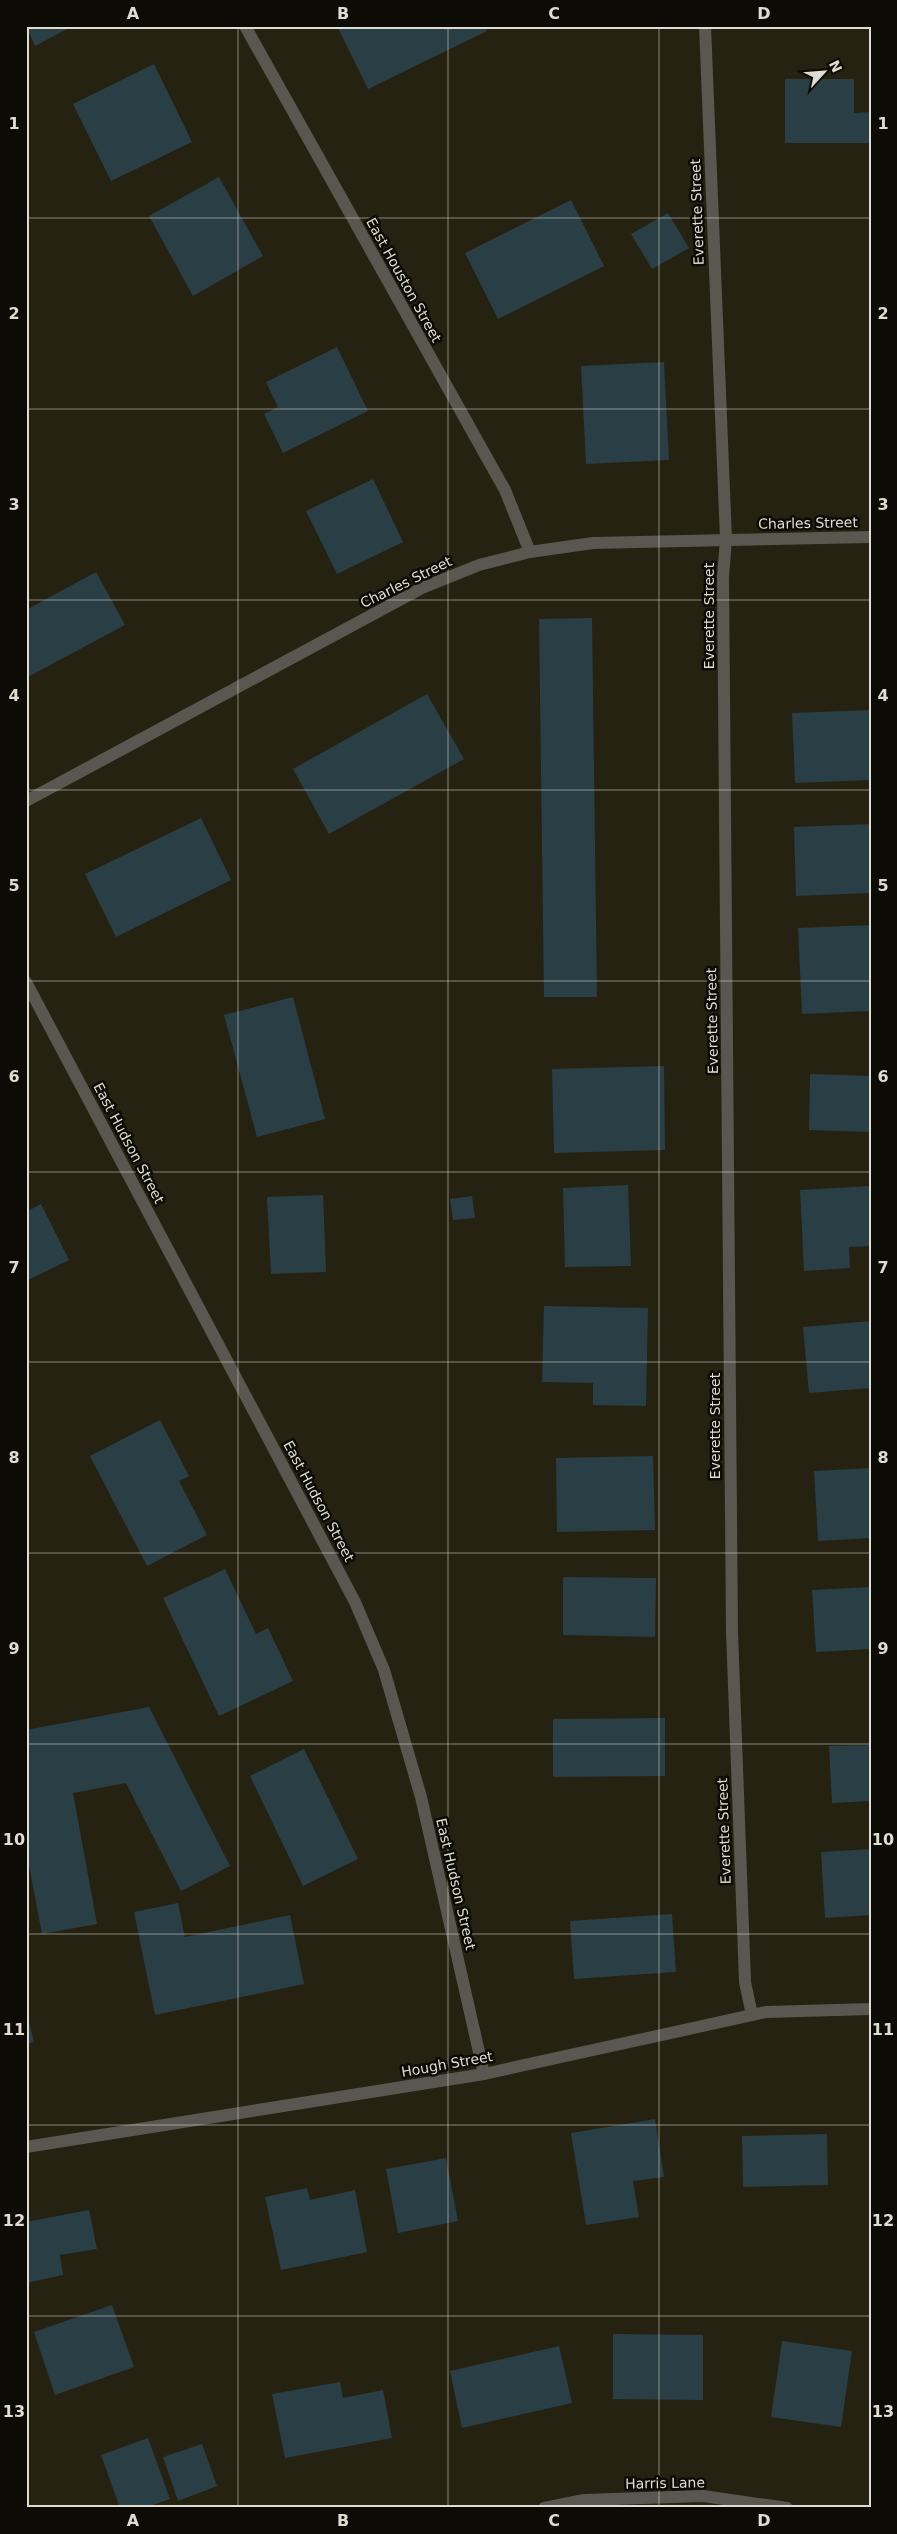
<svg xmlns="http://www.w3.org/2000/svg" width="897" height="2534" font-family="'DejaVu Sans',sans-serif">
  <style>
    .building { fill: #2a3e46 }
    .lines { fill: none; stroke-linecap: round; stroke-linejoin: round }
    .minor { stroke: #59574f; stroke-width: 12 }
    .grid { fill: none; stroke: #dfddd2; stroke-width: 1; stroke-opacity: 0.55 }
    .labels { text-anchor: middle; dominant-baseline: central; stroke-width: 5; stroke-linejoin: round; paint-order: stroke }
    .street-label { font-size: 14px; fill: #dfddd2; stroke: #0d0b05 }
    .neatline { fill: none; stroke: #dfddd2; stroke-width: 2 }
    .grid-label { font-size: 16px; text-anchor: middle; font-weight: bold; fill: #dfddd2 }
  </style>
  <rect width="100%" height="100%" fill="#252211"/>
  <g class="building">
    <polygon points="26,26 73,26 35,46"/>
    <polygon points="337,26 485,26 487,31 368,89"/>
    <polygon points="154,64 192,142 111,181 73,104"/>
    <polygon points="785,79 854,79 854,113 871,112 871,143 785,143"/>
    <polygon points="219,177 263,256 193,296 149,216"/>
    <polygon points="571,200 604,266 498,319 465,253"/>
    <polygon points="668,213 689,248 652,269 631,234"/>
    <polygon points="337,347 368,411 283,453 264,414 278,407 266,382"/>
    <polygon points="664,362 669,460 586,464 581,366"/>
    <polygon points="373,479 403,542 337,574 306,511"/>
    <polygon points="96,572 125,625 26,678 26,610"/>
    <polygon points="592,618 597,997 544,997 539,619"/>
    <polygon points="427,694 464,759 329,834 293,769"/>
    <polygon points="871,710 871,780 795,783 792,713"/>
    <polygon points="201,818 231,880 116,937 85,874"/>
    <polygon points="871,824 871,893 796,896 794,827"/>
    <polygon points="871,925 871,1011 802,1014 798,928"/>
    <polygon points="293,997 325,1119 257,1137 224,1015"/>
    <polygon points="664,1066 665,1150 554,1153 552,1069"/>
    <polygon points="810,1074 871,1076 871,1132 809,1130"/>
    <polygon points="628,1185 631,1266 565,1267 563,1188"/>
    <polygon points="871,1186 871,1246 849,1247 850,1268 804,1271 800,1190"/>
    <polygon points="323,1195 326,1272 271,1274 267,1197"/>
    <polygon points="472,1196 475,1218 453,1220 450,1199"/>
    <polygon points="41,1204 69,1260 26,1281 26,1212"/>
    <polygon points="544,1306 648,1308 646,1406 593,1405 593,1383 542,1382"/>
    <polygon points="871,1321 871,1388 809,1393 803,1327"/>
    <polygon points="160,1420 189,1476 179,1481 207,1535 147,1566 90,1456"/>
    <polygon points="653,1456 655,1530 557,1532 556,1458"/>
    <polygon points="871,1468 871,1538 818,1541 814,1471"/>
    <polygon points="225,1569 256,1634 268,1628 293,1681 219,1716 163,1598"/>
    <polygon points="563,1577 656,1578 655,1637 563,1635"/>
    <polygon points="871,1587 871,1649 816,1652 812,1590"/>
    <polygon points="149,1707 230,1866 181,1891 126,1783 73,1793 97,1924 42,1934 26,1849 26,1730"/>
    <polygon points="665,1718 665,1776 553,1777 553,1719"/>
    <polygon points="871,1745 871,1801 832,1803 829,1746"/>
    <polygon points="304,1749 358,1859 303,1886 250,1776"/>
    <polygon points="871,1849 871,1915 825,1918 821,1852"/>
    <polygon points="178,1903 185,1937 290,1915 304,1984 155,2015 134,1912"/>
    <polygon points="672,1914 676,1972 574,1979 570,1921"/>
    <polygon points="26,2010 34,2042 26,2044"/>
    <polygon points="655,2119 664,2177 633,2181 639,2217 586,2225 571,2133"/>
    <polygon points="827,2134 828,2185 743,2187 742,2136"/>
    <polygon points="446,2158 458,2221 398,2233 386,2169"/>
    <polygon points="307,2188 310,2200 355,2190 367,2252 281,2270 265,2197"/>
    <polygon points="89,2210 97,2249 60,2255 63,2275 26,2283 26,2222"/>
    <polygon points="112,2305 134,2367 55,2395 34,2332"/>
    <polygon points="613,2334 703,2335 703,2400 613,2399"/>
    <polygon points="782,2341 852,2351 841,2427 771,2417"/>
    <polygon points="559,2346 572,2403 462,2428 450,2371"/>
    <polygon points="340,2382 343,2398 383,2390 392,2438 285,2458 272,2394"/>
    <polygon points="148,2438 170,2499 145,2508 120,2508 101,2455"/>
    <polygon points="202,2444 217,2486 178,2501 163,2457"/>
  </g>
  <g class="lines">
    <g class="minor">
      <polyline points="245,26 505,490 530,552"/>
      <polyline points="705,26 726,539 723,577 732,1632 745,1982 752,2015"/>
      <polyline points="26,801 422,588 479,565 530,552 593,543 871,537"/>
      <polyline points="26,982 355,1602 384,1670 421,1797 484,2074"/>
      <polyline points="26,2147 484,2074 766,2012 871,2009"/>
      <polyline points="544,2508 584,2500 703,2496 787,2508"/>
    </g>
  </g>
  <path class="grid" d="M238 26V2508M448 26V2508M659 26V2508M26 218H871M26 409H871M26 600H871M26 790H871M26 981H871M26 1172H871M26 1362H871M26 1553H871M26 1744H871M26 1934H871M26 2125H871M26 2316H871"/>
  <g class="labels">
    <g class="street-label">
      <text transform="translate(697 212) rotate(-92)">Everette Street</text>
      <text transform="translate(404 280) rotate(61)">East Houston Street</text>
      <text transform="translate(808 523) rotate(-1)">Charles Street</text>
      <text transform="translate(406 582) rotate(-26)">Charles Street</text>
      <text transform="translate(709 616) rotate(-90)">Everette Street</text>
      <text transform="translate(712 1021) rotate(-91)">Everette Street</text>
      <text transform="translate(129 1143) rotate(62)">East Hudson Street</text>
      <text transform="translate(715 1426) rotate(-90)">Everette Street</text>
      <text transform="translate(319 1501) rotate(62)">East Hudson Street</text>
      <text transform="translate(724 1831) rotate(-92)">Everette Street</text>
      <text transform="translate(456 1884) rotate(77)">East Hudson Street</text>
      <text transform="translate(447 2064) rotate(-10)">Hough Street</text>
      <text transform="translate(665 2483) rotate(-1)">Harris Lane</text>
    </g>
  </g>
  <rect width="897" height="2534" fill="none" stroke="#0d0b05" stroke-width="55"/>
  <g transform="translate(824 72) rotate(64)" stroke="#0d0b05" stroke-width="4" paint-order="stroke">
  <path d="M0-4L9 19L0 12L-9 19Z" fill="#dfddd2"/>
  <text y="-8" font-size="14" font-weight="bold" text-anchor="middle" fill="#dfddd2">N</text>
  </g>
  <rect x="28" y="28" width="842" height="2478" class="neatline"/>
  <g class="grid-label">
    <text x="133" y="19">A</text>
    <text x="343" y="19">B</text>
    <text x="554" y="19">C</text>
    <text x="764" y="19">D</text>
    <text x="14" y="129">1</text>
    <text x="883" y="129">1</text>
    <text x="14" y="319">2</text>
    <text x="883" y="319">2</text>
    <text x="14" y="510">3</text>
    <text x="883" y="510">3</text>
    <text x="14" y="701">4</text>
    <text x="883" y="701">4</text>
    <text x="14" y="891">5</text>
    <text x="883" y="891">5</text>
    <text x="14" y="1082">6</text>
    <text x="883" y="1082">6</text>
    <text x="14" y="1273">7</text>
    <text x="883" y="1273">7</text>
    <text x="14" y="1463">8</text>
    <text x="883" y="1463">8</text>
    <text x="14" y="1654">9</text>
    <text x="883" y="1654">9</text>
    <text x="14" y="1845">10</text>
    <text x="883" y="1845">10</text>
    <text x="14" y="2035">11</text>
    <text x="883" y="2035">11</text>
    <text x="14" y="2226">12</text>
    <text x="883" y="2226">12</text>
    <text x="14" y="2417">13</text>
    <text x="883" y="2417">13</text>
    <text x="133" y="2526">A</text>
    <text x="343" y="2526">B</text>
    <text x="554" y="2526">C</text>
    <text x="764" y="2526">D</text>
  </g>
</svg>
